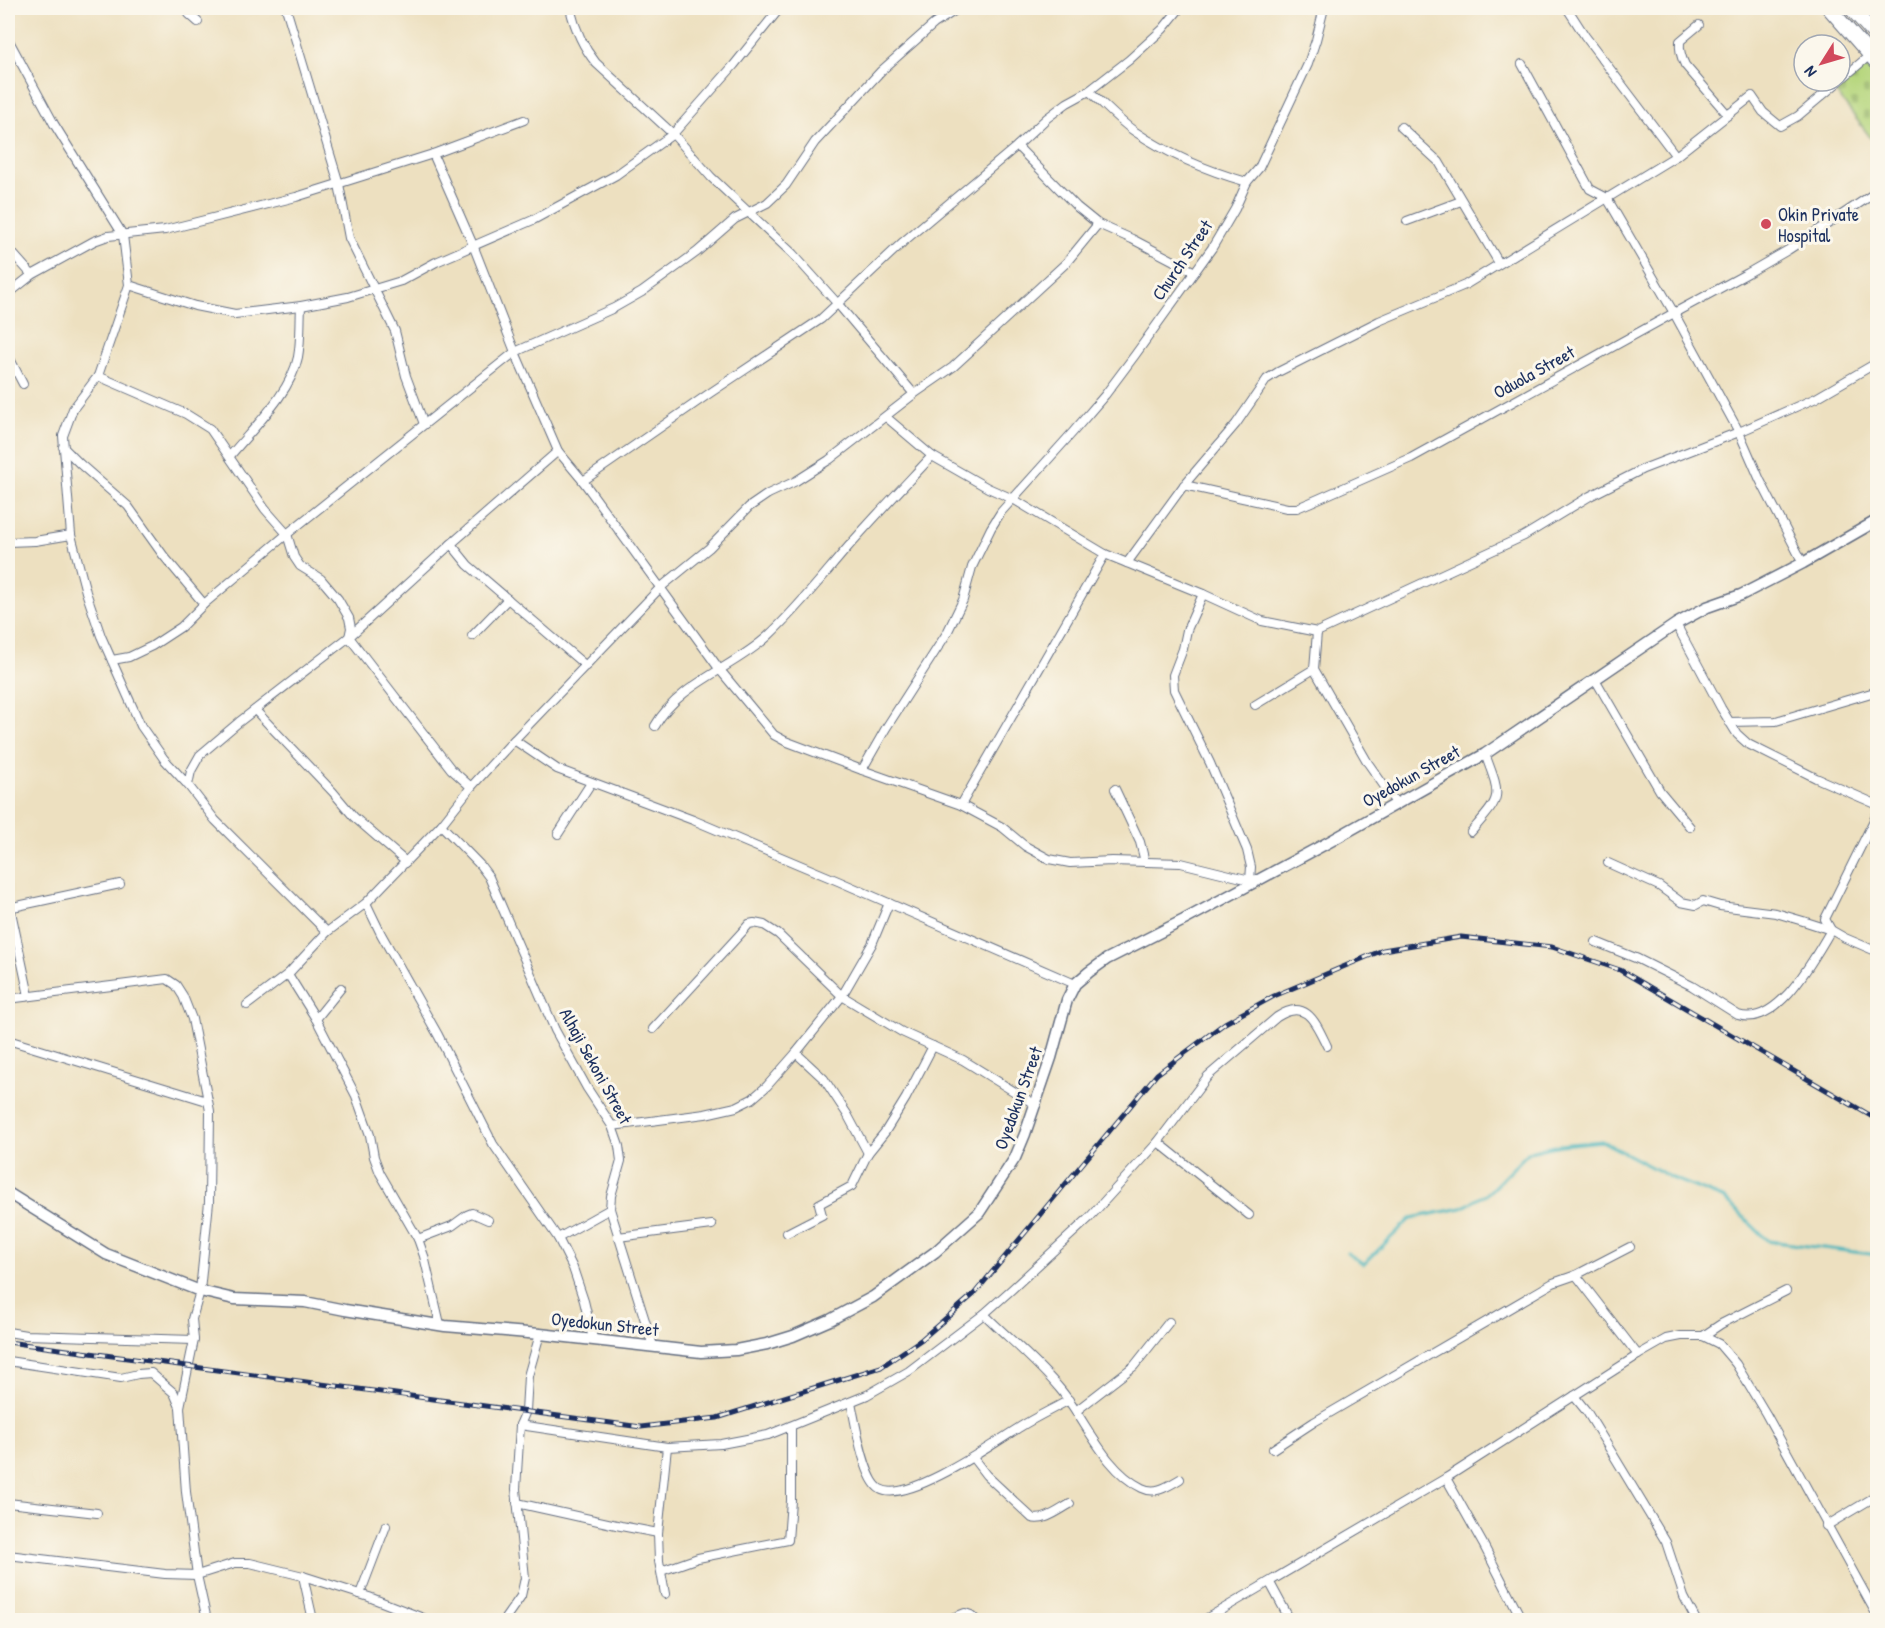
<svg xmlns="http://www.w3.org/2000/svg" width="1885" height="1628" font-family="'Patrick Hand',sans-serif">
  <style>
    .cemetery { fill: url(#cemetery-stones); stroke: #69836e; stroke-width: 1.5 }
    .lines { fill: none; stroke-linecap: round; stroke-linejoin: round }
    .stream { stroke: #45b5bd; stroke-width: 3 }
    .minor-casing { stroke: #646d80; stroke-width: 10 }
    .tertiary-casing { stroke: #646d80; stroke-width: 13 }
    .primary-casing { stroke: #646d80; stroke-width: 16 }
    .minor { stroke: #fff; stroke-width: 8 }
    .tertiary { stroke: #fff; stroke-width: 10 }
    .primary { stroke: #fff; stroke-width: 14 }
    .rail-casing { stroke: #1b2f5e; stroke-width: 5 }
    .rail { stroke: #fbf7ec; stroke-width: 3; stroke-dasharray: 9; stroke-linecap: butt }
    .poi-dot { fill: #d1495b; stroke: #fbf7ec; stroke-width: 2 }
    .labels { text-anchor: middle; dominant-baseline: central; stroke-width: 6; stroke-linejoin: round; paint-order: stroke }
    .poi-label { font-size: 18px; fill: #1b2f5e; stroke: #fbf7ec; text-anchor: start }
    .street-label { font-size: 18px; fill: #1b2f5e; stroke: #fbf7ec }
  </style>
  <defs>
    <pattern id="cemetery-stones" width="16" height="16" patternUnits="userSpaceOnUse" patternTransform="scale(1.5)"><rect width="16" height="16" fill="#b7d77f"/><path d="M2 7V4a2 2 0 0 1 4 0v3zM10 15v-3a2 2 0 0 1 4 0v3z" fill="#9db970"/></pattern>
  </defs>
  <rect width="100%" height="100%" fill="#fbf7ec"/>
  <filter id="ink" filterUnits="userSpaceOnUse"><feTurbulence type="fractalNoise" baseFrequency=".0167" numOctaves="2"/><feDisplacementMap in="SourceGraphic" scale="12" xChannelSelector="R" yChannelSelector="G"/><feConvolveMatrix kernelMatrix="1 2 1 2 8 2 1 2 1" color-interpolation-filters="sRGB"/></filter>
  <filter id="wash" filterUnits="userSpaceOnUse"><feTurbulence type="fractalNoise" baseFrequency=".008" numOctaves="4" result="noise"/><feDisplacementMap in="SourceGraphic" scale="24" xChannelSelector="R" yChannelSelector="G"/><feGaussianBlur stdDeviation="1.35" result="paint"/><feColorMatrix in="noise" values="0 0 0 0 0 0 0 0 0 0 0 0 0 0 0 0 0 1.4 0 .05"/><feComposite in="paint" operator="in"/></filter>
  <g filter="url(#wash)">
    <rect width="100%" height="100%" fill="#ede0c0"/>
    <polygon class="cemetery" points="1867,66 1877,79 1877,146 1835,91"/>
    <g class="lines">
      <polyline class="stream" points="1347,1253 1364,1264 1411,1218 1462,1208 1489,1192 1529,1152 1560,1145 1602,1141 1672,1178 1725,1199 1768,1241 1878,1255"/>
    </g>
  </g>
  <g filter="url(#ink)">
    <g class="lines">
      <g class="minor-casing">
        <g id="minor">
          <polyline points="187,8 189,14 198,22"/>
          <polyline points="286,8 339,184 349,238 395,331 406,376 424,424"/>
          <path d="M570 8C575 29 582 46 596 63L673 134 711 177 793 254 837 303 914 394"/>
          <polyline points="1567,8 1585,36 1676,156"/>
          <path d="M1699 25 1680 41C1679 50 1681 57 1685 65L1728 115"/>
          <polyline points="8,39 54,124 123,235 129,285 98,376 73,409 63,436 71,535 86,592 101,636 141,726 164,759 188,785 215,820 327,932"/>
          <polyline points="1522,64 1590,189 1607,198 1674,313 1739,432 1760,480 1803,563"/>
          <path d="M1089 91C1104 104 1118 120 1134 131 1168 154 1208 171 1247 182"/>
          <polyline points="1401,127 1439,162 1499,263"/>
          <polyline points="1017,146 1077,207 1098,224 1132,239 1195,272"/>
          <polyline points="433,154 473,245 515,352 558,451 583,481 720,670 774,735 785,741 862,770 961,805 1002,827 1025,846 1049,859 1070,863 1112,861 1181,863 1250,880 1257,879"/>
          <polyline points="1407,221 1461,201"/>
          <polyline points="8,248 32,275"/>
          <polyline points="129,285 195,306 235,314 301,306 348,297 401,281 436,262 533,220 579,195 616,175 673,134 734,65 780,8"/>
          <polyline points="8,294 32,275 94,241 108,236 165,230 296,197 433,154 524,120"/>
          <polyline points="8,355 23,384"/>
          <polyline points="98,376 186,414 210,429 265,509 287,534 294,557 300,566 321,579 338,599 349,618 351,628 349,637 451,769 471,787"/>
          <polyline points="886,417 932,456 988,488 1013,499 1105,554 1203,594 1262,621 1317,632 1524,536 1590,496 1643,469 1739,432 1816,398 1878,362"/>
          <polyline points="63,447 80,464 128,506 163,555 204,604"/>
          <path d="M230 456C253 428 291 393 298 357 301 341 300 323 301 306"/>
          <polyline points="583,481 710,393 821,319 903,242 1017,146 1047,118 1067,103 1089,91 1129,60 1163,29 1180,8"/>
          <polyline points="1184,485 1287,508 1297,508 1309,503 1411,458 1674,313 1748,273 1788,250 1878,191"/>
          <polyline points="8,542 35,541 71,535"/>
          <polyline points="451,544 468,565 586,666"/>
          <polyline points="1127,563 1184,485 1236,424 1267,379 1278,372 1379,321 1465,285 1676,156 1752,96 1763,112 1780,126 1798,116 1870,55"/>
          <polyline points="1203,594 1187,630 1183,649 1173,675 1174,690 1210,763 1247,850 1251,867 1250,880"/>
          <polyline points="1676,624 1721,708 1737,734 1748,744 1816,778 1878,805"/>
          <polyline points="1317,632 1314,669 1368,763 1396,803"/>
          <polyline points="472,636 508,599"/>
          <polyline points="112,660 129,657 152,646 181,627 204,604 287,534 515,352 614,308 642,292 697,252 735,219 767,203 786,185 815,142 881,71 934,24 959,8"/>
          <polyline points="1595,679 1660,791 1690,827"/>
          <polyline points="1255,705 1314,669"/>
          <polyline points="255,710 333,792 354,817 406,862"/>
          <polyline points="1729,722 1776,721 1878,691"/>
          <path d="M655 726C679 683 734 668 768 636 798 608 822 577 848 547 875 516 904 486 932 456"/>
          <polyline points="514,740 557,769 693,820 838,881 1075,984"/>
          <polyline points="862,770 886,728 947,633 963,600 972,567 991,528 1001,512 1073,432 1105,395 1135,355 1212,248 1235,209 1247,182 1259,168 1308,64 1316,40 1324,8"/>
          <polyline points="188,785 191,771 200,755 239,722 349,637 451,544 558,451"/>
          <polyline points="1115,789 1140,842 1145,862"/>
          <polyline points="961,805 1105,554"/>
          <polyline points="441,825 480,865 489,877 555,1030 587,1088 612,1126 619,1146 621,1161 611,1196 610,1209 653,1346"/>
          <path d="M1471 832C1502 796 1502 799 1485 754"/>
          <polyline points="558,834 591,783"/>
          <polyline points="1608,863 1659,886 1681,902 1696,905 1703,901 1720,906 1776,913 1803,921 1831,930 1845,938 1878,952"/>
          <polyline points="366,903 381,934 438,1035 493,1144 558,1238 573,1268 584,1301 593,1339"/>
          <polyline points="10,907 29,996"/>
          <polyline points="8,908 120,884"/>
          <path d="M1596 942 1638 959 1692 986 1738 1015C1778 1028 1814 958 1831 930L1825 919 1878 812"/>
          <polyline points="288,974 316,1019 356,1096 370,1135 374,1157 380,1173 418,1239 424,1256 440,1324"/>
          <polyline points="8,999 167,979 176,985 183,996 192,1019 210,1111 209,1202 200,1291 192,1319 194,1340 180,1407 186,1492 197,1575 207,1620"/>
          <polyline points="247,1005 288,974 327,932 366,903 441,825 471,787 514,740 660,588 709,548 749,507 768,494 796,481 829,460 914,394 953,367 1066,263 1098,224"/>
          <polyline points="316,1019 341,988"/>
          <polyline points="653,1029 743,931 749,924 754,923 764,925 778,934 842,996 902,1032 963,1060 1036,1105"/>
          <polyline points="8,1040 207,1101"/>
          <polyline points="796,1053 824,1079 847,1114 868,1153"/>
          <polyline points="612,1126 705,1114 736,1107 752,1099 767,1086 796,1053 842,996 872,944 889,903"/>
          <polyline points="1158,1142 1249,1215"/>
          <polyline points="787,1233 822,1215 819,1204 852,1186 868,1153 885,1132 906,1098 933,1046"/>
          <polyline points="618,1237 712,1225"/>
          <polyline points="558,1238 610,1209"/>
          <polyline points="418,1239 452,1226 467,1215 472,1213 488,1220"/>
          <polyline points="1576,1275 1638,1355"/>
          <path d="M984 1314C1009 1339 1038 1362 1060 1389 1086 1420 1104 1470 1142 1488 1156 1495 1168 1486 1180 1479"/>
          <polyline points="8,1332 26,1335 194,1340"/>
          <polyline points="1703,1336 1721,1324 1786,1291"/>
          <polyline points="8,1361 121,1378 138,1374 151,1373 174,1393 180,1407"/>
          <polyline points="1574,1396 1587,1412 1614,1456 1666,1542 1684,1597 1696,1620"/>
          <path d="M851 1402C855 1421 864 1480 880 1489 906 1505 996 1442 1020 1427 1036 1417 1053 1409 1069 1400"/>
          <polyline points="1076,1411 1134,1366 1169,1322"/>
          <path d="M520 1425 667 1447 721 1444 768 1435 867 1395 909 1371 984 1314 1011 1290 1089 1218 1158 1142 1208 1076 1277 1017C1307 997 1316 1024 1327 1046"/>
          <polyline points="1273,1449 1314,1422 1553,1283 1576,1275 1630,1247"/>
          <path d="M973 1458 986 1475 1032 1518C1044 1522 1059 1510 1070 1504"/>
          <polyline points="1446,1478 1483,1544 1522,1620"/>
          <polyline points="8,1503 97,1513"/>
          <polyline points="517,1503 621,1526 658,1533"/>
          <polyline points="1826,1526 1878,1495"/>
          <polyline points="8,1555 165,1574 197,1575 235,1563 250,1563 303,1576 369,1597 428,1620"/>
          <polyline points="661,1571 698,1558 788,1540 791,1501 791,1426"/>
          <polyline points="303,1576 313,1620"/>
          <polyline points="1270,1583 1290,1620"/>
          <polyline points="360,1594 386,1526"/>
          <polyline points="665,1594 659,1561 658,1533 667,1447"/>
          <polyline points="504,1620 521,1596 525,1578 516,1489 520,1425 526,1411 528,1376 540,1334"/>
          <polyline points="947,1620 965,1613 971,1615 976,1620"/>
          <polyline points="1204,1620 1446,1478 1638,1355 1666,1339 1681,1336 1703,1336 1719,1344 1736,1364 1766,1414 1878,1617"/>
        </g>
      </g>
      <g class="tertiary-casing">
        <polyline id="tertiary" points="8,1193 106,1254 200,1291 234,1299 305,1302 345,1310 445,1326 540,1334 701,1352 736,1350 767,1344 793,1336 830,1320 873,1297 935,1252 979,1213 1015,1158 1025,1134 1051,1058 1067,1000 1075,984 1089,972 1107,959 1184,920 1329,842 1485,754 1676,624 1707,607 1741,595 1803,563 1878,520"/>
      </g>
      <g class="primary-casing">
        <g id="primary">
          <polyline points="1829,8 1878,64"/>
          <polyline points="1851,8 1878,38"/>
        </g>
      </g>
      <use href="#minor" class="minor"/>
      <use href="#tertiary" class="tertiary"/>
      <use href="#primary" class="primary"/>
      <g class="rail-casing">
        <polyline id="rail" points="8,1342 641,1427 717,1418 881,1367 922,1339 974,1294 1157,1074 1225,1023 1274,996 1383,950 1461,937 1552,947 1620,970 1878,1120"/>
      </g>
      <use href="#rail" class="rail"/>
    </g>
  </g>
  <circle class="poi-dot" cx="1766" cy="224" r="6"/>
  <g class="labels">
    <g class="poi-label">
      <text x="1778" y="214">Okin Private<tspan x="1778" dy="21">Hospital</tspan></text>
    </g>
    <g class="street-label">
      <text transform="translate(1182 260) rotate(-56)">Church Street</text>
      <text transform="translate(1534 372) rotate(-29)">Oduola Street</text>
      <text transform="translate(1411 776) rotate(-29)">Oyedokun Street</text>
      <text transform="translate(596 1066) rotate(61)">Alhaji Sekoni Street</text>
      <text transform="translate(1018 1098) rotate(-70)">Oyedokun Street</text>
      <text transform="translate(605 1324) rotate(6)">Oyedokun Street</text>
    </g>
  </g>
  <rect width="1885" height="1628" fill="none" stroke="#fbf7ec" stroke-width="30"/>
  <g transform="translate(1822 63) rotate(233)"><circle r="28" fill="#fbf7ec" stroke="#a1a7b3" stroke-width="1.5"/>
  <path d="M0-4.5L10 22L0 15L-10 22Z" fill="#d1495b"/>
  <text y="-9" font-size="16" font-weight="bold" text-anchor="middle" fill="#1b2f5e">N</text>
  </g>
</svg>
